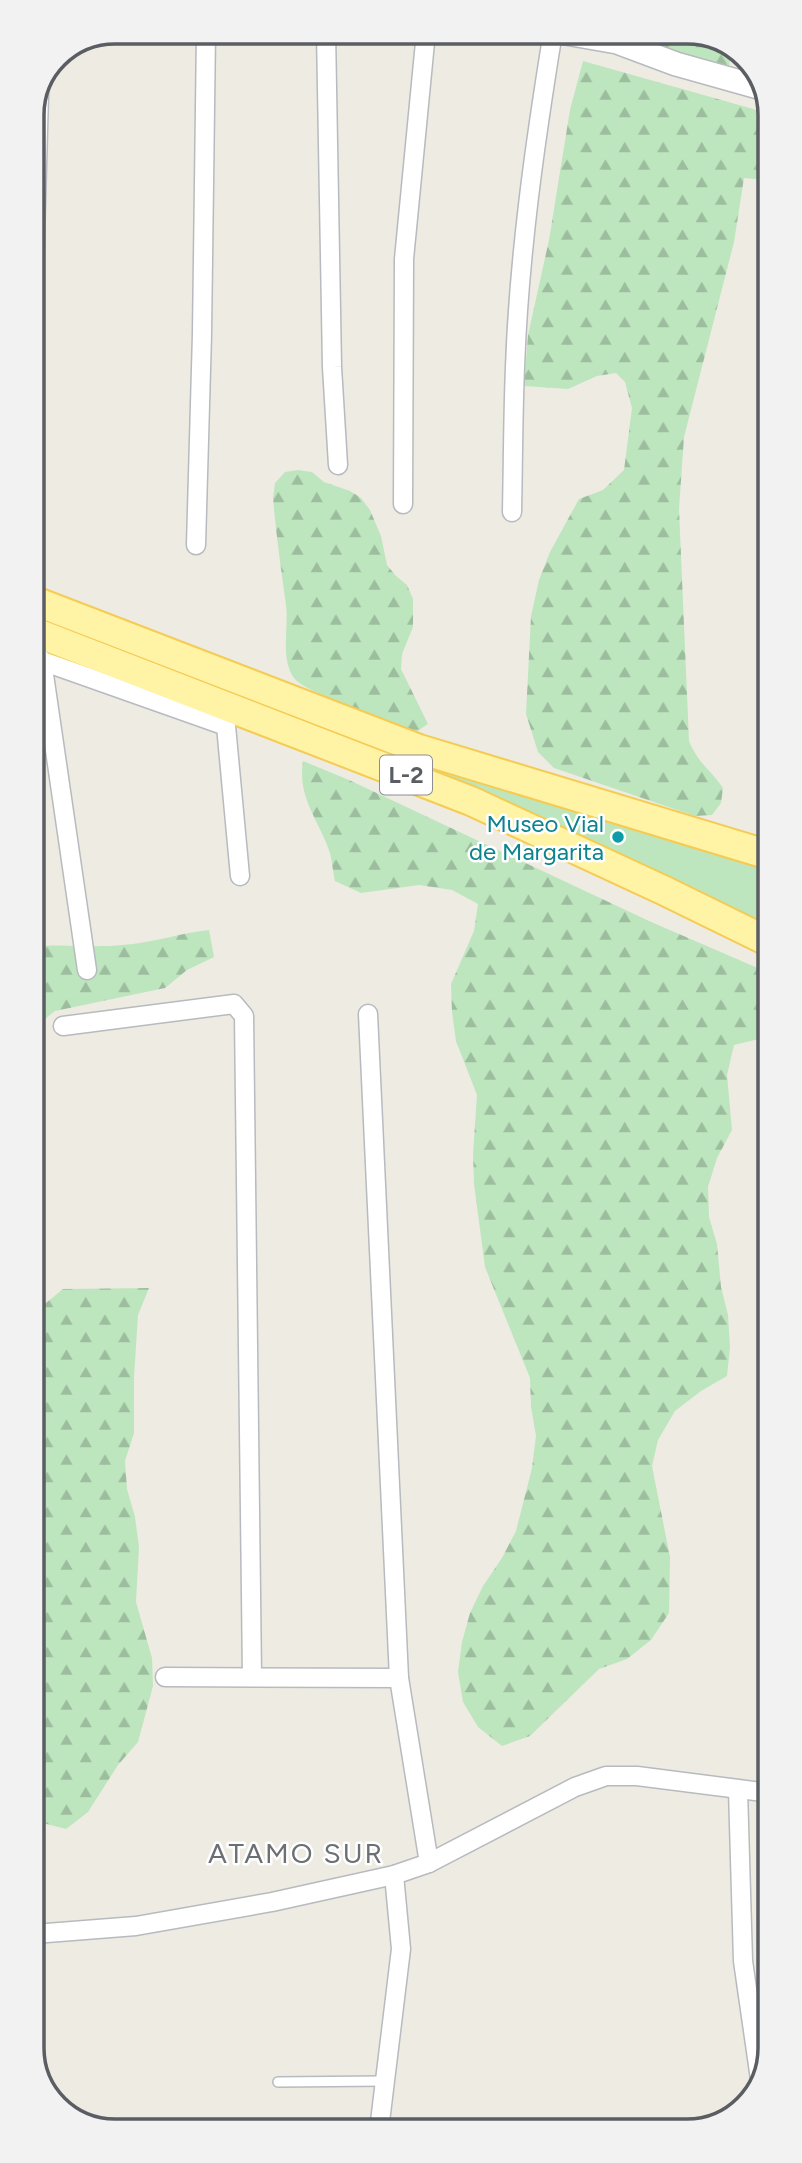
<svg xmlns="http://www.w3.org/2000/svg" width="802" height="2163" font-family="Figtree,sans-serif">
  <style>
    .grass { fill: #bde6be }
    .forest { fill: url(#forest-firs) }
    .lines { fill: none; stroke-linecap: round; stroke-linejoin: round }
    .service-casing { stroke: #b7babf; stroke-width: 12 }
    .minor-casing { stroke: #b7babf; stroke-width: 21 }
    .tertiary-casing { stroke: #b7babf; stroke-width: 26 }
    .primary-casing { stroke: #f5cb54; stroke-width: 32 }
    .service { stroke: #fff; stroke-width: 9 }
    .minor { stroke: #fff; stroke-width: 18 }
    .tertiary { stroke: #fff; stroke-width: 23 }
    .primary { stroke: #fff3a5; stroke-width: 28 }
    .culture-dot { fill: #0f9aa8; stroke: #fff; stroke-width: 2.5 }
    .labels { text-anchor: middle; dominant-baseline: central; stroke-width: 5; stroke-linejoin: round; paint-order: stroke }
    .shield { fill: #fff; stroke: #8c8e92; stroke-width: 2 }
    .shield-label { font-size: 23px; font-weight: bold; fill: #5a5e63 }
    .culture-label { font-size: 24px; fill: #0d838f; stroke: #fff; text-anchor: end }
    .quarter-label { font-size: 28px; letter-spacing: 2px; fill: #6b7075; stroke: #fff }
    .rim { fill: none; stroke: #5a5e63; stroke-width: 3.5 }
  </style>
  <defs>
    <pattern id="forest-firs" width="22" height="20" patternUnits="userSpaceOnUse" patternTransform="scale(1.75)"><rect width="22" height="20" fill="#bde6be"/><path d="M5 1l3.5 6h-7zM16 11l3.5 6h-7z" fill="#9dbe9e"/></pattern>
  </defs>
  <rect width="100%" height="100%" fill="#eeebe2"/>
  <polygon class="grass" points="414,758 511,792 769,868 769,929 411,765"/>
  <g class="forest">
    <polygon points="634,32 693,32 732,48 728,74 633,42"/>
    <path d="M583 61 768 113V180L744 178 734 242 684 437 679 509 689 741C698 763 710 769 723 788L721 803 712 815 695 816 554 768 538 752 526 714 531 616 539 580 550 552 579 499 603 490 624 470 632 408 625 382 616 373 597 376 568 389 524 386 528 335 549 240 570 110Z"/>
    <polygon points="768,313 768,509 763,420"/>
    <path d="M298 470 312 472 324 482 350 491 361 498 370 510 381 536 387 565 396 576 407 585 413 599V627L402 654 401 669 428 724 416 732C394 723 305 693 294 678 280 659 289 627 286 605 281 569 276 534 273 498L275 483 285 472Z"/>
    <path d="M303 761 349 780 649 921 769 973V1039L763 1038 734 1045 727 1075 732 1130 717 1158 708 1187 709 1217 717 1244 721 1287 728 1315 730 1347 727 1376 701 1391 675 1411 658 1440 652 1466 670 1557 669 1613 651 1640 627 1659 599 1669 530 1736 502 1746 478 1727 463 1702 458 1672 462 1642 470 1613 483 1586 502 1558 516 1531 532 1468 536 1436 531 1407 530 1378 485 1267 474 1184 473 1154 477 1095 456 1041 452 1012 451 984 474 931 478 904 452 890 419 885 361 893 335 881C333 872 332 861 330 853 319 820 297 798 303 761Z"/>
    <path d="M209 930 214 957 187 970 165 988 55 1011 33 1028V946C63 944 92 948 122 945 152 943 180 933 209 930Z"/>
    <polygon points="149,1288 138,1315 134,1377 134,1433 125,1461 127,1489 135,1517 139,1547 136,1602 152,1658 153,1686 138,1742 118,1765 88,1812 66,1829 35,1821 34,1817 33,1320 41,1307 63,1289"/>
  </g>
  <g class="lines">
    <g class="service-casing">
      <polyline id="service" points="278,2082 384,2081"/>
    </g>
    <g class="minor-casing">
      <g id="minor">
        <polyline points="326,32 332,367 338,465"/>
        <polyline points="32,347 39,94"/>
        <polyline points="403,504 404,259 426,32"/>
        <path d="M512 512C513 464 513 415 515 367 519 255 535 142 553 32"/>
        <polyline points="196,545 202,334 206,32"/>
        <polyline points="32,550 34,601"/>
        <polyline points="32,647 42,661"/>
        <polyline points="87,970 42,661 226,726 240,876"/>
        <polyline points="368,1014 399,1678 429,1863"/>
        <polyline points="63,1026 234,1004 244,1016 252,1677"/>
        <polyline points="165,1677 399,1678"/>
        <polyline points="738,1790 743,1961 760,2079"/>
        <polyline points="34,1934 136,1926 272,1902 394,1875 429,1863 575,1787 606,1776 637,1776 770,1793"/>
        <polyline points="379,2130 401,1949 394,1875"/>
      </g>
    </g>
    <g class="tertiary-casing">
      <polyline id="tertiary" points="560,32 617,42 676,64 765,89"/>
    </g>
    <g class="primary-casing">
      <g id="primary">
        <polyline points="32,600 419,749 769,855"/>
        <polyline points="32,631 471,801 665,891 769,942"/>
      </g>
    </g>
    <use href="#service" class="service"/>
    <use href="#minor" class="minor"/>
    <use href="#tertiary" class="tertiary"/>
    <use href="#primary" class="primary"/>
  </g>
  <circle class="culture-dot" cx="618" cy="837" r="7"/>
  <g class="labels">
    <rect class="shield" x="380" y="755.5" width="52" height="39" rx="5"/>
    <g class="shield-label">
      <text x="406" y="775">L-2</text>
    </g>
    <g class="culture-label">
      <text x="604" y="823">Museo Vial<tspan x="604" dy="28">de Margarita</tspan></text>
    </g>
    <g class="quarter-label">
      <text x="296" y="1853">ATAMO SUR</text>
    </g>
  </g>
  <path d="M0 0H802V2163H0ZM115 44H687A71 71 0 0 1 758 115V2048A71 71 0 0 1 687 2119H115A71 71 0 0 1 44 2048V115A71 71 0 0 1 115 44Z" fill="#f2f2f3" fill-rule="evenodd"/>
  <path class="rim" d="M115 44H687A71 71 0 0 1 758 115V2048A71 71 0 0 1 687 2119H115A71 71 0 0 1 44 2048V115A71 71 0 0 1 115 44Z"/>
</svg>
